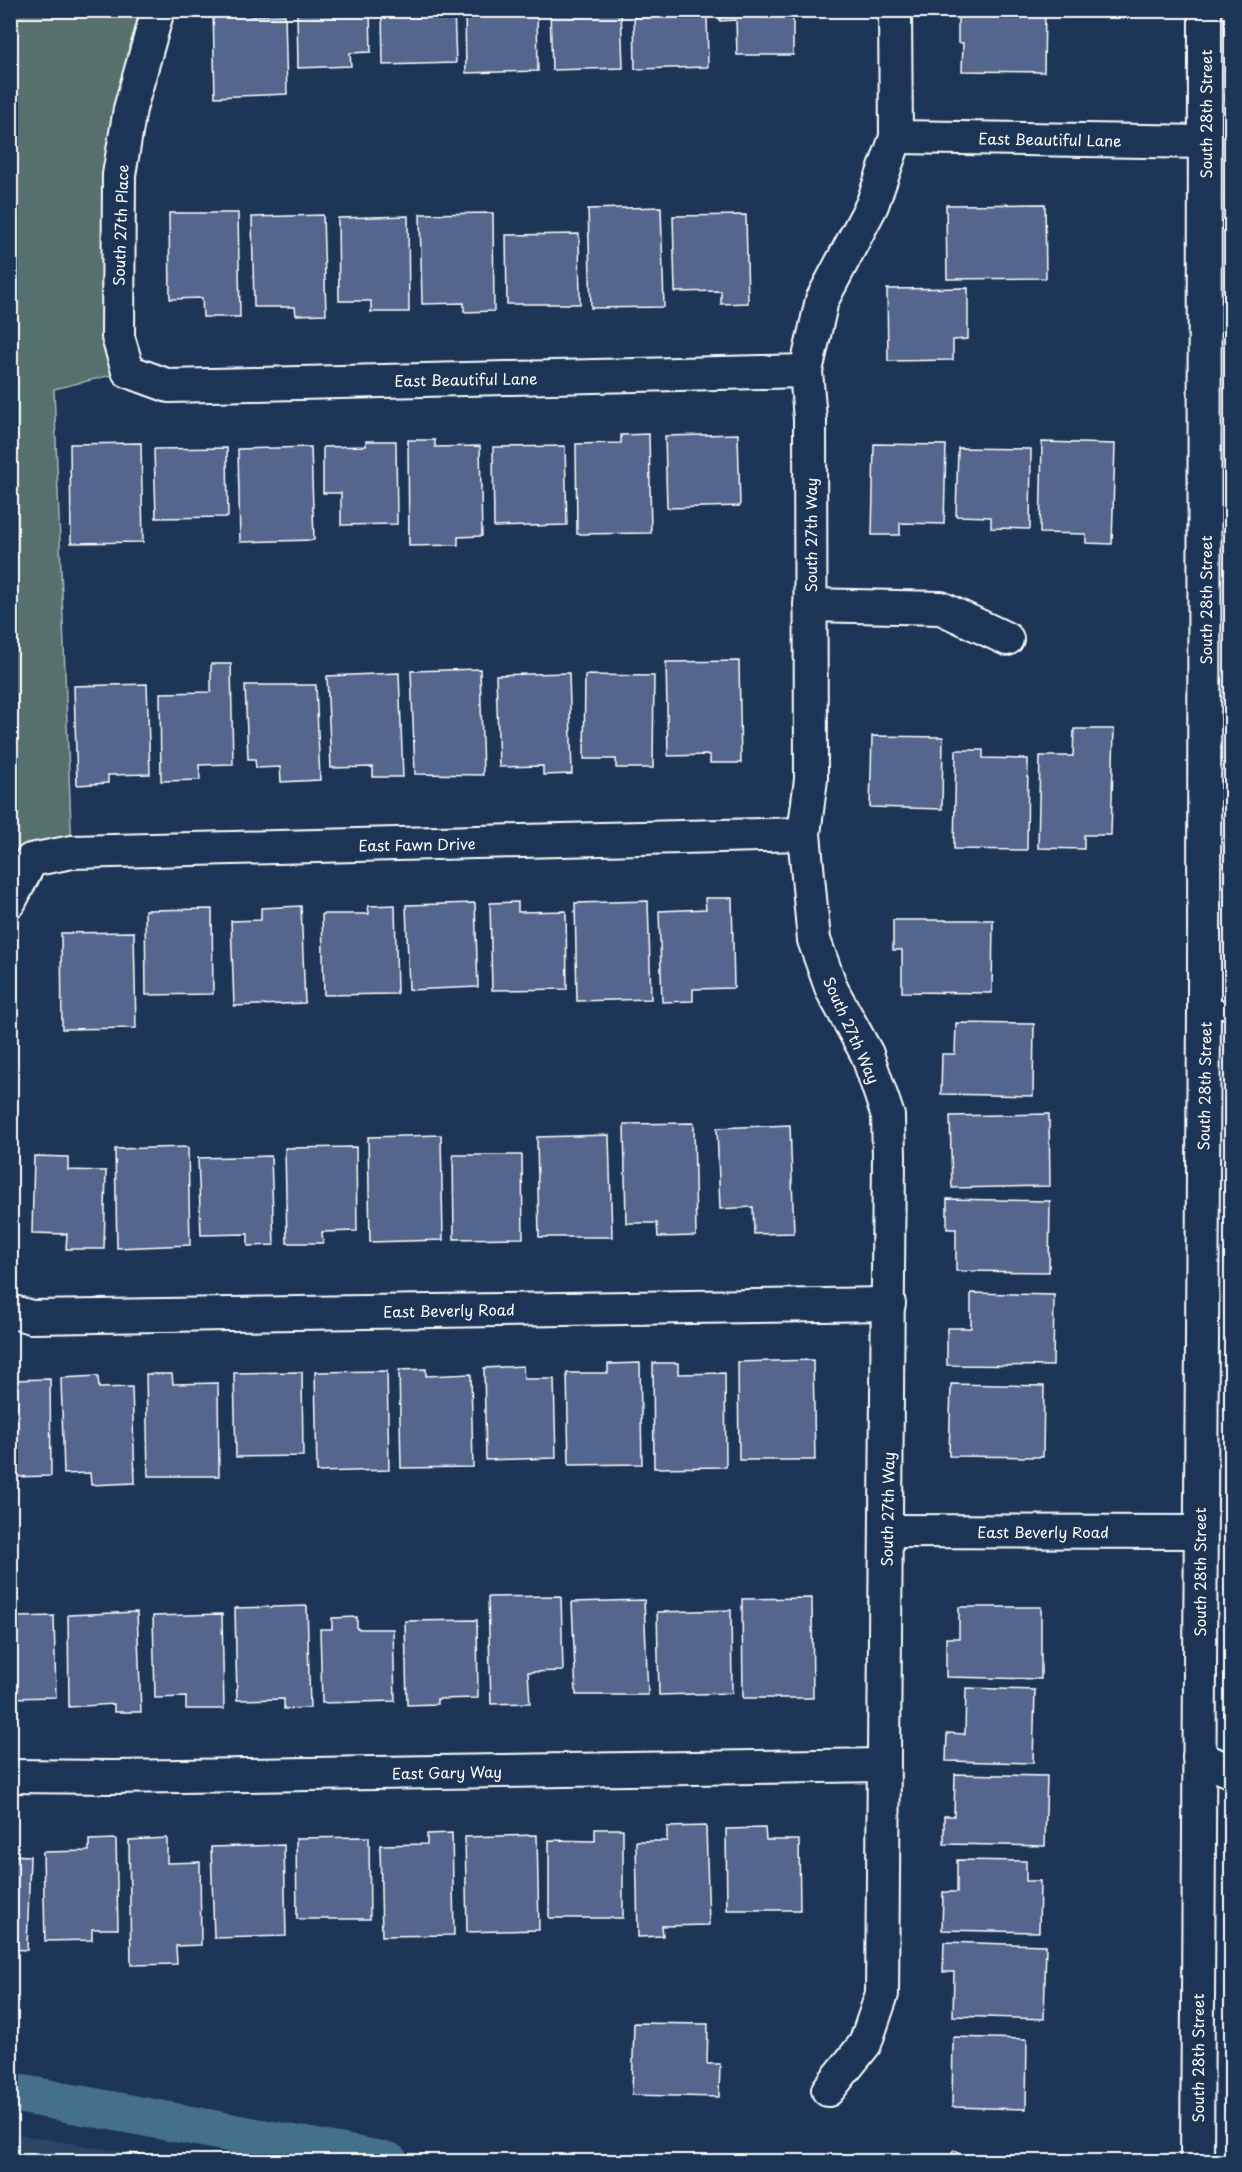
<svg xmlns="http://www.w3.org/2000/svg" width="1242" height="2172" font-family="'Playpen Sans',sans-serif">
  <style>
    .built { fill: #2e4468 }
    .green { fill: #55706d; stroke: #aab8b6; stroke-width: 1.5 }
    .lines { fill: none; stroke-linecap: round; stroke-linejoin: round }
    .canal { stroke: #446f8a; stroke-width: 39 }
    .building { fill: #55668e; stroke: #fff; stroke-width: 1.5 }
    .lane-casing { stroke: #fff; stroke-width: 21 }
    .street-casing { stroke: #fff; stroke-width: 36 }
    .lane { stroke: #1d3557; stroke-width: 16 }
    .street { stroke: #1d3557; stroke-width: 32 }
    .labels { text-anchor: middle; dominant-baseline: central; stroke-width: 4.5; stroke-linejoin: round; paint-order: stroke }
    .street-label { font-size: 15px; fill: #fff; stroke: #1d3557 }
  </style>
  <rect width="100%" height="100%" fill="#1d3557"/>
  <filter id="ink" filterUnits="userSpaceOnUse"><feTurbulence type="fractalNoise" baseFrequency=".0167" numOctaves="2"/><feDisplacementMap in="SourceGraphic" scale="12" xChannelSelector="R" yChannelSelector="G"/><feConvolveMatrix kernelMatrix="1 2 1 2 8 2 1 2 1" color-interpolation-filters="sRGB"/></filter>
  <g filter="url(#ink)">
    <polygon class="built" points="10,2133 128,2153 128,2161 11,2161"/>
    <g class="green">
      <polygon points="11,11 158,11 130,109 128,371 54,389 72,852 31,860 11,901"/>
      <polygon points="128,2153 207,2161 128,2161"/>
    </g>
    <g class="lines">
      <polyline class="canal" points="10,2092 389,2162"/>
    </g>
    <g class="building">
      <polygon points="213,10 251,10 251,16 285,15 287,94 215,97"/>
      <polygon points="297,10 370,10 371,52 350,53 351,66 298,68"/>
      <polygon points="382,10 454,10 456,63 383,65"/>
      <polygon points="465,10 537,10 538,71 466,73"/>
      <polygon points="550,10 621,10 623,68 552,70"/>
      <polygon points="634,10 707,10 708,67 635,69"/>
      <polygon points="720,10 793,10 793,55 737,55 736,20 720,21"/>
      <polygon points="958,10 1045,10 1044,72 962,71 963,43 958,43"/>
      <polygon points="1045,204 1046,278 947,279 946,205"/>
      <polygon points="661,207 664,307 591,308 588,209"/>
      <polygon points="169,213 238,213 240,317 203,317 202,298 170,299"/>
      <polygon points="493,213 494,311 464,312 464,303 422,304 420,214"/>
      <polygon points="323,215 326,314 296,315 295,307 254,307 252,217"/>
      <polygon points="746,215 748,303 721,304 721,291 675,292 673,216"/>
      <polygon points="408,216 409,312 371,312 371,301 339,301 338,218"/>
      <polygon points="579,234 580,304 507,304 506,235"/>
      <polygon points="968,288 968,339 953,340 953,360 888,361 887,289"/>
      <polygon points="649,434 651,533 577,534 576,444 621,443 621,435"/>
      <polygon points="738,434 740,506 667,508 665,436"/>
      <polygon points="408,440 435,440 435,447 480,446 482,536 458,537 458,545 409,546"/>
      <polygon points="366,441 396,441 397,524 341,525 341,493 323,493 323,447 366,446"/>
      <polygon points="1042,442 1115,444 1112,544 1086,543 1086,534 1040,533"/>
      <polygon points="141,443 143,542 71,543 70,444"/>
      <polygon points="874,444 946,445 944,524 900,523 900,535 872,535"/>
      <polygon points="565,446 567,525 494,527 493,447"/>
      <polygon points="311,447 314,540 240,542 238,449"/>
      <polygon points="227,448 228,517 156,518 154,449"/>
      <polygon points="958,448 1031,449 1030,529 991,528 991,517 956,516"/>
      <polygon points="739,661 741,763 710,763 710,755 668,756 666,662"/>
      <polygon points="211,664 231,664 233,764 199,765 200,780 161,781 160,693 211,692"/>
      <polygon points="480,669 483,775 415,774 411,671"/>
      <polygon points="399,673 403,777 373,777 373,767 331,768 327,676"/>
      <polygon points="569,673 572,774 543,775 543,766 499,767 496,675"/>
      <polygon points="585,675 654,676 653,768 616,768 616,759 584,759"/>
      <polygon points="147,684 150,774 108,775 108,783 77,785 74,686"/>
      <polygon points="245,685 316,685 320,780 281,782 280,767 256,768 255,759 248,759"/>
      <polygon points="1074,729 1114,729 1111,835 1084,835 1084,849 1038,848 1040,756 1073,756"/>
      <polygon points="872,736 943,737 942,809 870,807"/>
      <polygon points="956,750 983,750 983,758 1028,759 1027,850 954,849"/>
      <polygon points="705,898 732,898 734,988 693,989 693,1001 662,1002 659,911 706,909"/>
      <polygon points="648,901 651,999 577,1001 575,903"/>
      <polygon points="518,902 518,912 566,911 567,989 492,990 490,903"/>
      <polygon points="475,903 478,987 409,990 406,905"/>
      <polygon points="395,905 397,994 324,995 322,914 369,914 368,906"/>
      <polygon points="301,906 305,1003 234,1006 231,921 261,920 261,908"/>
      <polygon points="212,909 213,994 146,995 145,910"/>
      <polygon points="893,920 993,920 992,993 902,992 902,950 893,950"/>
      <polygon points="134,932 136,1028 62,1029 61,933"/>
      <polygon points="956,1023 1034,1024 1033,1096 941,1094 942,1054 955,1054"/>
      <polygon points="1049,1114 1050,1186 952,1188 950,1116"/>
      <polygon points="694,1123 696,1236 658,1237 657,1223 626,1223 624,1124"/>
      <polygon points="790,1125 794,1233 754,1234 753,1207 720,1209 717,1128"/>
      <polygon points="441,1135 443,1240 370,1242 368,1137"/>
      <polygon points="609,1135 612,1237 539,1237 537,1137"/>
      <polygon points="188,1147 190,1245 117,1248 115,1149"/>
      <polygon points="356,1147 357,1231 322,1232 323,1243 287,1243 285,1148"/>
      <polygon points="453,1155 522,1155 523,1238 454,1239"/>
      <polygon points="34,1156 68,1157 68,1170 106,1171 104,1249 66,1249 67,1234 32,1233"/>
      <polygon points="271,1156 274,1245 248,1246 248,1234 201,1235 198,1158"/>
      <polygon points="947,1199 1050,1201 1049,1272 956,1271 956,1229 947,1229"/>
      <polygon points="971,1293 1054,1295 1053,1366 947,1365 947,1328 971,1328"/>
      <polygon points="813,1360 815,1460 739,1460 738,1362"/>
      <polygon points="640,1363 642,1464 569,1465 567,1373 608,1373 608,1364"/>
      <polygon points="653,1363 678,1363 678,1374 725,1373 726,1467 654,1468"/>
      <polygon points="523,1366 524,1379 554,1379 556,1458 486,1460 484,1368"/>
      <polygon points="426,1369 426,1376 471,1374 473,1467 401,1468 399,1370"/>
      <polygon points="387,1371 389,1470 317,1472 315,1372"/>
      <polygon points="302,1372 303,1456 236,1457 234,1373"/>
      <polygon points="146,1374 172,1374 173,1384 218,1383 219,1476 148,1476"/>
      <polygon points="98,1376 99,1388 132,1387 135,1483 91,1485 90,1473 64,1474 61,1378"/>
      <polygon points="50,1379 51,1476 10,1477 10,1380"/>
      <polygon points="951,1384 1044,1386 1043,1457 949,1456"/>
      <polygon points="561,1596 563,1671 528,1672 530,1703 491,1704 488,1597"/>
      <polygon points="812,1598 813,1698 743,1698 742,1599"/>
      <polygon points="18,1599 18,1617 54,1616 56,1697 10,1698 10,1600"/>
      <polygon points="644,1600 648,1695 576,1695 572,1602"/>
      <polygon points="307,1606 310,1708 284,1709 284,1699 237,1700 235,1608"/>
      <polygon points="959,1607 1041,1607 1041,1679 946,1677 946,1638 959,1638"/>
      <polygon points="731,1610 732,1693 659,1695 657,1612"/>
      <polygon points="137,1612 141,1712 114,1712 114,1704 69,1707 68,1615"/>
      <polygon points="222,1614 224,1709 186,1709 186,1697 155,1698 153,1616"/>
      <polygon points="357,1617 357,1629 393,1629 395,1701 322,1703 320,1629 332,1629 332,1618"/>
      <polygon points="477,1620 478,1698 437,1699 437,1704 407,1705 405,1621"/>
      <polygon points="966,1688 1035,1690 1033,1763 946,1761 947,1733 965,1734"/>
      <polygon points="955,1774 1047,1776 1045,1846 944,1844 944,1816 954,1816"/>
      <polygon points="706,1826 709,1925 662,1926 663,1936 638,1937 636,1841 667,1841 667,1827"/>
      <polygon points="765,1828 766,1840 799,1840 800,1910 727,1910 726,1829"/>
      <polygon points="595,1829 623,1829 623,1918 549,1918 549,1840 595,1841"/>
      <polygon points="452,1833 454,1935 382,1936 380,1845 427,1844 427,1834"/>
      <polygon points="537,1835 539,1930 467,1932 465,1837"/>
      <polygon points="369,1837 370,1919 297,1919 296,1838"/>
      <polygon points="167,1838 167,1863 200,1862 201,1945 176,1946 177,1964 131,1965 129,1840"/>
      <polygon points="116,1839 118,1929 92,1929 92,1940 45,1941 43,1852 89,1851 89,1840"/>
      <polygon points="284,1845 286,1936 214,1938 211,1847"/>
      <polygon points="10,1855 30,1856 27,1950 10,1949"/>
      <polygon points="957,1860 1026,1861 1026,1881 1040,1881 1039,1932 942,1930 943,1892 957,1892"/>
      <polygon points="944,1942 1046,1945 1044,2019 953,2016 954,1972 943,1972"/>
      <polygon points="634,2023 708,2024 707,2064 720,2064 719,2097 632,2095"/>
      <polygon points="953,2037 1027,2039 1026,2109 952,2107"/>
      <polygon points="954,2150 972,2162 947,2162"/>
    </g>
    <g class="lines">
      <g class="lane-casing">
        <polyline id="lane" points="1204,1009 1232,1009"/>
      </g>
      <g class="street-casing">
        <g id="street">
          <polyline points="158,10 130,109 119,175 118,337 128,371 169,386 806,371"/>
          <polyline points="896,137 1205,142"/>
          <polyline points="810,605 941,608 1007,639"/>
          <polyline points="10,901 31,860 72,852 804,834"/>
          <polyline points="10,1311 31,1317 889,1304"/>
          <polyline points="887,1531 1199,1532"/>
          <polyline points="1199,1757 1232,1772"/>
          <polyline points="10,1776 113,1777 884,1765"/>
          <polyline points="828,2090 865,2044 882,1994 889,1156 888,1116 867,1054 832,990 814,940 804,834 811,779 810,419 806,371 822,300 872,205 896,137 895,10"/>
          <polyline points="1197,2162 1204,1009 1205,10"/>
        </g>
      </g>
      <use href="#lane" class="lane"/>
      <use href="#street" class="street"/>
    </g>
  </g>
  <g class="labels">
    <g class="street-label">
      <text transform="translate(1205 114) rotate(-90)">South 28th Street</text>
      <text transform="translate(1050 139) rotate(1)">East Beautiful Lane</text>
      <text transform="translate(120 225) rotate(-88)">South 27th Place</text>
      <text transform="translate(466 379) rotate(-1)">East Beautiful Lane</text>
      <text transform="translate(810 535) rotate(-90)">South 27th Way</text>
      <text transform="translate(1205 600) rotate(-90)">South 28th Street</text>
      <text transform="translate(417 844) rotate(-1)">East Fawn Drive</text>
      <text transform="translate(852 1030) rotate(66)">South 27th Way</text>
      <text transform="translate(1204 1086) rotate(-89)">South 28th Street</text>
      <text transform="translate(449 1310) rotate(-1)">East Beverly Road</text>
      <text transform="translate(887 1509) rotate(-89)">South 27th Way</text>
      <text x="1043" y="1531">East Beverly Road</text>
      <text transform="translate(1199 1572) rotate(-90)">South 28th Street</text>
      <text transform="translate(447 1772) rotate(-1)">East Gary Way</text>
      <text transform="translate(1197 2058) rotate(-90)">South 28th Street</text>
    </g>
  </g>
  <rect width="1242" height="2172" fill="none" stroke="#1d3557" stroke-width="36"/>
  <rect x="18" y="18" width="1206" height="2136" fill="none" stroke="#fff" stroke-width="2" filter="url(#ink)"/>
</svg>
